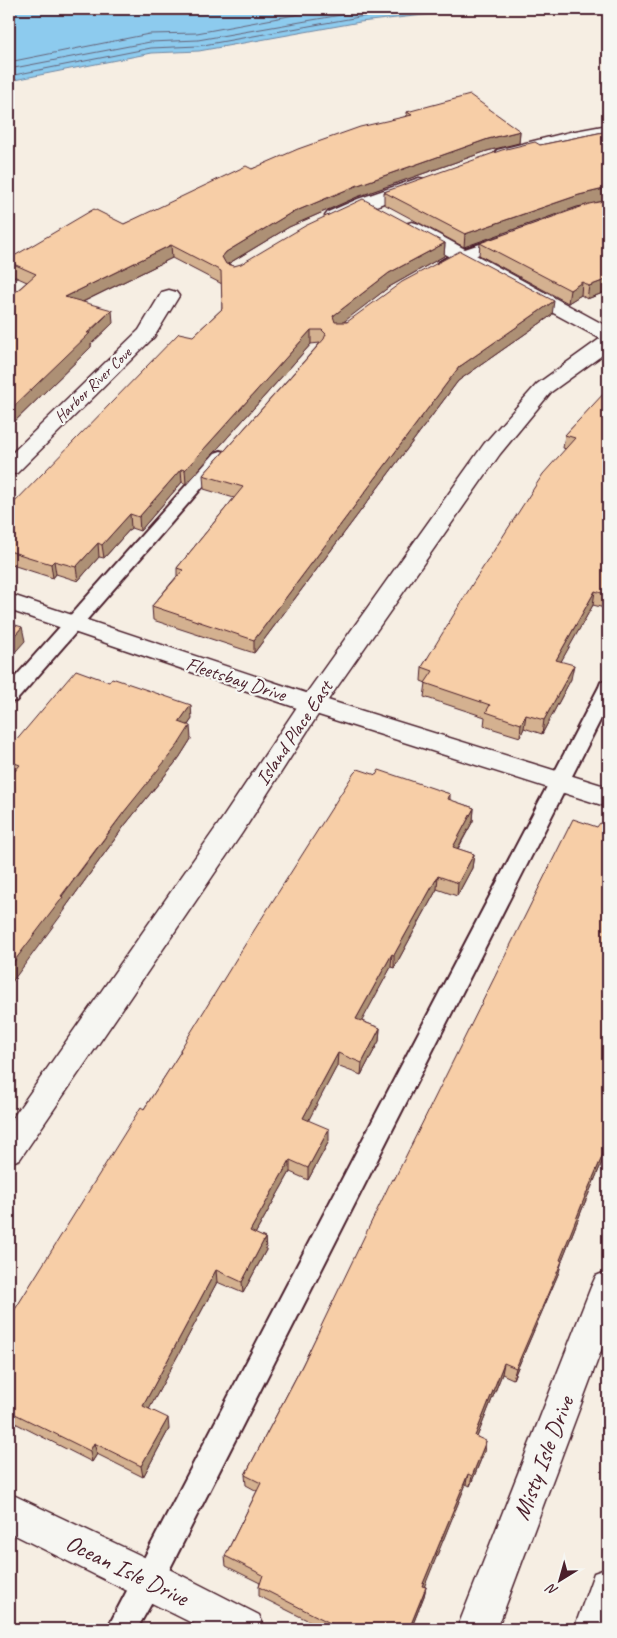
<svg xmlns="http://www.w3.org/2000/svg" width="617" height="1638" font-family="Caveat,sans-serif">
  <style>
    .water { fill: #8dcbee; stroke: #7286a0 }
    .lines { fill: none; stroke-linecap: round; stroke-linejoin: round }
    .shore { stroke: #656479; stroke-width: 1 }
    .service-casing { stroke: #4a1f2b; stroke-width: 4 }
    .minor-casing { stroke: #4a1f2b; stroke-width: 3 }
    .tertiary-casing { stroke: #4a1f2b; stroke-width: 3 }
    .service { fill: #f6f6f2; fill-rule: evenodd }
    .minor { fill: #f6f6f2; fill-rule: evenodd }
    .tertiary { fill: #f6f6f2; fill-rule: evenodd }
    .wall { fill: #d4b190; stroke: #4a1f2b }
    .shaded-wall { fill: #ad9075; stroke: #4a1f2b }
    .building { fill: #f7cea7; stroke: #4a1f2b }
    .labels { text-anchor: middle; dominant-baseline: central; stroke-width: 4.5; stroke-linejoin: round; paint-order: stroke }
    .far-street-label { font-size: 16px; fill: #4a1f2b; stroke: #f6f6f2 }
    .street-label { font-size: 20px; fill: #4a1f2b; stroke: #f6f6f2 }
    .near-street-label { font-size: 24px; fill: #4a1f2b; stroke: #f6f6f2 }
  </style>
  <rect width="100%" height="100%" fill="#f6eee3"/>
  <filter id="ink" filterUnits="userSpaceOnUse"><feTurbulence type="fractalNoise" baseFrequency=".02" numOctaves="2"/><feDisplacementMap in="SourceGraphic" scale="10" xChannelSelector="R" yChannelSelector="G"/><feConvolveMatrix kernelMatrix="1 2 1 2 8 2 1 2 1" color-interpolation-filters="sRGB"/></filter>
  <g filter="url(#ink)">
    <polygon class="water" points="9,9 479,9 360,22 199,51 152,53 9,81"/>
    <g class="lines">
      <g class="shore">
        <polyline points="9,62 149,34 197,33 327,9"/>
        <polyline points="9,69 150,42 198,40 375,9"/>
        <polyline points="9,76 151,48 198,46 359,17 433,9"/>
      </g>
      <g class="service-casing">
        <g id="service">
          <polygon points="504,236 511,240 509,243 445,267 438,263 456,252"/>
          <polygon points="221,451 227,453 229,456 227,459 16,701 9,702 9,684 215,453"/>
          <polygon points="608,681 608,705 159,1590 137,1629 107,1629 599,687 601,682"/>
        </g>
      </g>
      <g class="minor-casing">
        <g id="minor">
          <polygon points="608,125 608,135 571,142 503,159 497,158 494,154 497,150 570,132"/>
          <polygon points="419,178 425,179 428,183 425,187 340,220 334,222 328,220 325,216 328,212 358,199"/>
          <polygon points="412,222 419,224 608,327 608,341 601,339 405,232 403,228 405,224"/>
          <polygon points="169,290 176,292 179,296 154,337 17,473 9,475 9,456 139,330 162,292"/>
          <polygon points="9,594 321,698 608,787 608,807 303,710 9,610"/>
          <polygon points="608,1271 608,1332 497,1629 457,1629 591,1287 596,1276"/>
          <polygon points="9,1493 163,1566 259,1615 265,1629 204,1629 9,1532"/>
          <polygon points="608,1568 608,1629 574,1629 594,1573"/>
        </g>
      </g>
      <g class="tertiary-casing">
        <polygon id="tertiary" points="608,336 608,351 551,392 500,454 321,710 242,833 20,1159 9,1163 9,1123 222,819 303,698 484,444 537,384 601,338"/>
      </g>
      <use href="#service" class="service"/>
      <use href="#minor" class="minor"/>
      <use href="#tertiary" class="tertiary"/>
    </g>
    <g class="wall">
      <polygon points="407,112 520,131 519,143 487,151 357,197 289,227 228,264 234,266 445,243 444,256 389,287 342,322 552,315 458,381 254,653 153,620 152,606 177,576 177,568 234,498 204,489 203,475 320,343 311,344 186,484 182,482 140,531 131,528 104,558 99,557 78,581 56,574 53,578 9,564 9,508 222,309 222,284 172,258 83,302 113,323 91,344 91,347 9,427 9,297 27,282 9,274 9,259 124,224 252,169 407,116"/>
      <polygon points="608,131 608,291 587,299 581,295 568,303 479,255 480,243 584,206 577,207 464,247 384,204 384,192 540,145"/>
      <polygon points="608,390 608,609 593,605 561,661 571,679 542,734 524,728 520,737 484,726 485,717 424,697 426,683 421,681 422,667 566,449 563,448 565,435"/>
      <polygon points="192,719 188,725 191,739 179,758 125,825 65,908 65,910 12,775 9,774 9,749"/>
      <polygon points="608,751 608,768 605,767"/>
      <polygon points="376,775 450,794 450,800 474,808 473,821 458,849 474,854 472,868 457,896 437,889 394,968 391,967 361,1021 380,1028 379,1041 361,1075 337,1066 308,1120 329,1141 308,1180 290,1172 255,1234 265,1238 266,1250 243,1293 217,1282 149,1409 169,1429 143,1477 97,1454 92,1462 9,1420 9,1319 180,1053 180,1050"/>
      <polygon points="608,826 608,1148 583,1207 562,1260 559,1272 513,1379 502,1374 477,1437 484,1452 470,1486 466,1484 424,1586 426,1587 424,1596 411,1629 325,1629 259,1596 259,1587 260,1583 226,1566 225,1556 257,1491 246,1485 245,1475 302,1366 394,1180 597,827"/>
    </g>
    <g class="shaded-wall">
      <polygon points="520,131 519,143 487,151 357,197 289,227 226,265 222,257 226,252 289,214 358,185 488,139"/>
      <polygon points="608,188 608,201 577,207 464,247 465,234 579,195"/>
      <polygon points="445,243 444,256 389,287 333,330 333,316 389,273"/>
      <polygon points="171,245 172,258 66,310 65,297"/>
      <polygon points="608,279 608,291 587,299 589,286"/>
      <polygon points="582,282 581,295 568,303 570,290"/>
      <polygon points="554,301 552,315 458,381 254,653 254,640 459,367"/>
      <polygon points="112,310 113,323 91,344 91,347 9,427 9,411"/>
      <polygon points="311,330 311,344 186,484 185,470"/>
      <polygon points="181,469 182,482 140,531 139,517"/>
      <polygon points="130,514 131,528 104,558 102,545"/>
      <polygon points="98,543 99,557 78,581 76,567"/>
      <polygon points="54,561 56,574 53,578 51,564"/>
      <polygon points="595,591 593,605 554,674 556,660"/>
      <polygon points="22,627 25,641 9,659 9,642"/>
      <polygon points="574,665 571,679 542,734 544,720"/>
      <polygon points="191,705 192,719 180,736 179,722"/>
      <polygon points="526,715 524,728 520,737 521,724"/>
      <polygon points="190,726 191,739 179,758 125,825 65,908 65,910 9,986 9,968 124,812"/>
      <polygon points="474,808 473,821 451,860 453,847"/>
      <polygon points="474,854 472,868 457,896 458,883"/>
      <polygon points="438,876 437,889 394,968 394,955"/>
      <polygon points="392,954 391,967 356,1032 356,1019"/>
      <polygon points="380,1028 379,1041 361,1075 362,1063"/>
      <polygon points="338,1053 337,1066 303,1131 303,1118"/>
      <polygon points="329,1129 329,1141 308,1180 308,1168"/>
      <polygon points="608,1143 608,1148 583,1207 560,1265 562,1261 559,1272 513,1379 516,1368 586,1194"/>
      <polygon points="290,1160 290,1172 250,1243 250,1231"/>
      <polygon points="265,1238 266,1250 243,1293 242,1282"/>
      <polygon points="216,1270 217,1282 145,1417 143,1406"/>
      <polygon points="504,1363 502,1374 473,1447 475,1436"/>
      <polygon points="168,1418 169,1429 143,1477 141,1466"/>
      <polygon points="486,1441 484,1452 470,1486 472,1476"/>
      <polygon points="94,1443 97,1454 92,1462 90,1451"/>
      <polygon points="468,1474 466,1484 421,1595 422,1586"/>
      <polygon points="426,1587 424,1596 411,1629 409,1629"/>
    </g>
    <g class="building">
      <polygon points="470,95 520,131 488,139 358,185 289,214 226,252 222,257 226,264 234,266 241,264 305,226 363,199 445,243 389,273 333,316 335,322 347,322 402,282 460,251 554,301 459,367 254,640 152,606 183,570 177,568 243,487 203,475 324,339 326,334 322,330 311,330 185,470 181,469 139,517 130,514 102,545 98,543 76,567 54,561 51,564 9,551 9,508 179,333 193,336 222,309 221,271 171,245 65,297 112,310 87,333 90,333 9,411 9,298 36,274 9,262 9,259 94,209 124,224 246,166 252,169 298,149 360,127 412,115 407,112"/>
      <polygon points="608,131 608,188 579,195 465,234 384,192 502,150 535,142 540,145"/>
      <polygon points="608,200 608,279 589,286 582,282 570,290 480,243 589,204"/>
      <polygon points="608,390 608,595 595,591 556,660 574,665 544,720 526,715 521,724 486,712 490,705 425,683 433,671 422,667 473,583 543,474 575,438 565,435 605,392"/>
      <polygon points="9,623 22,627 9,642"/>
      <polygon points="76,670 109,682 112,678 191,705 179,722 190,726 178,745 124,812 61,896 63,897 9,968 9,778 20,765 9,761 9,749"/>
      <polygon points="358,769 376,775 379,770 450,794 448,799 474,808 453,847 474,854 458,883 438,876 394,955 392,954 356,1019 380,1028 362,1063 338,1053 303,1118 329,1129 308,1168 290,1160 250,1231 265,1238 242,1282 216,1270 143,1406 168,1418 141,1466 94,1443 90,1451 9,1411 9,1319 141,1107 144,1109 181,1051 180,1050 241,951 354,773"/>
      <polygon points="573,819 597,827 600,823 608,826 608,1143 586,1194 560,1260 562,1261 516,1368 504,1363 475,1436 486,1441 472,1476 468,1474 422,1586 426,1587 409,1629 342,1629 259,1587 263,1575 225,1556 261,1483 245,1475 302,1366 392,1179 394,1180"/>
      <polygon points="9,1620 23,1629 9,1629"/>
    </g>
  </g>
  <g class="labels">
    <g class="far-street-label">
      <text transform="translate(93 385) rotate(-44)">Harbor River Cove</text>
    </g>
    <g class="street-label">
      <text transform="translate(236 679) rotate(18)">Fleetsbay Drive</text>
      <text transform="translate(294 733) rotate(-56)">Island Place East</text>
    </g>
    <g class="near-street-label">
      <text transform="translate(543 1458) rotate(-69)">Misty Isle Drive</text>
      <text transform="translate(127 1570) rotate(26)">Ocean Isle Drive</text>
    </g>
  </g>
  <rect width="617" height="1638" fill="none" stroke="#f6f6f2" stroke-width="30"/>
  <rect x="15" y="15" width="587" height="1608" fill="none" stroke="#4a1f2b" stroke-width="2" filter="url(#ink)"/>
  <g transform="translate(560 1580) rotate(217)" stroke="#f6f6f2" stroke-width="4" paint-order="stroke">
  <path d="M0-4L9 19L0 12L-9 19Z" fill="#4a1f2b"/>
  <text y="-8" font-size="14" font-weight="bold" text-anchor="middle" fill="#4a1f2b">N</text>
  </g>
</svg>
